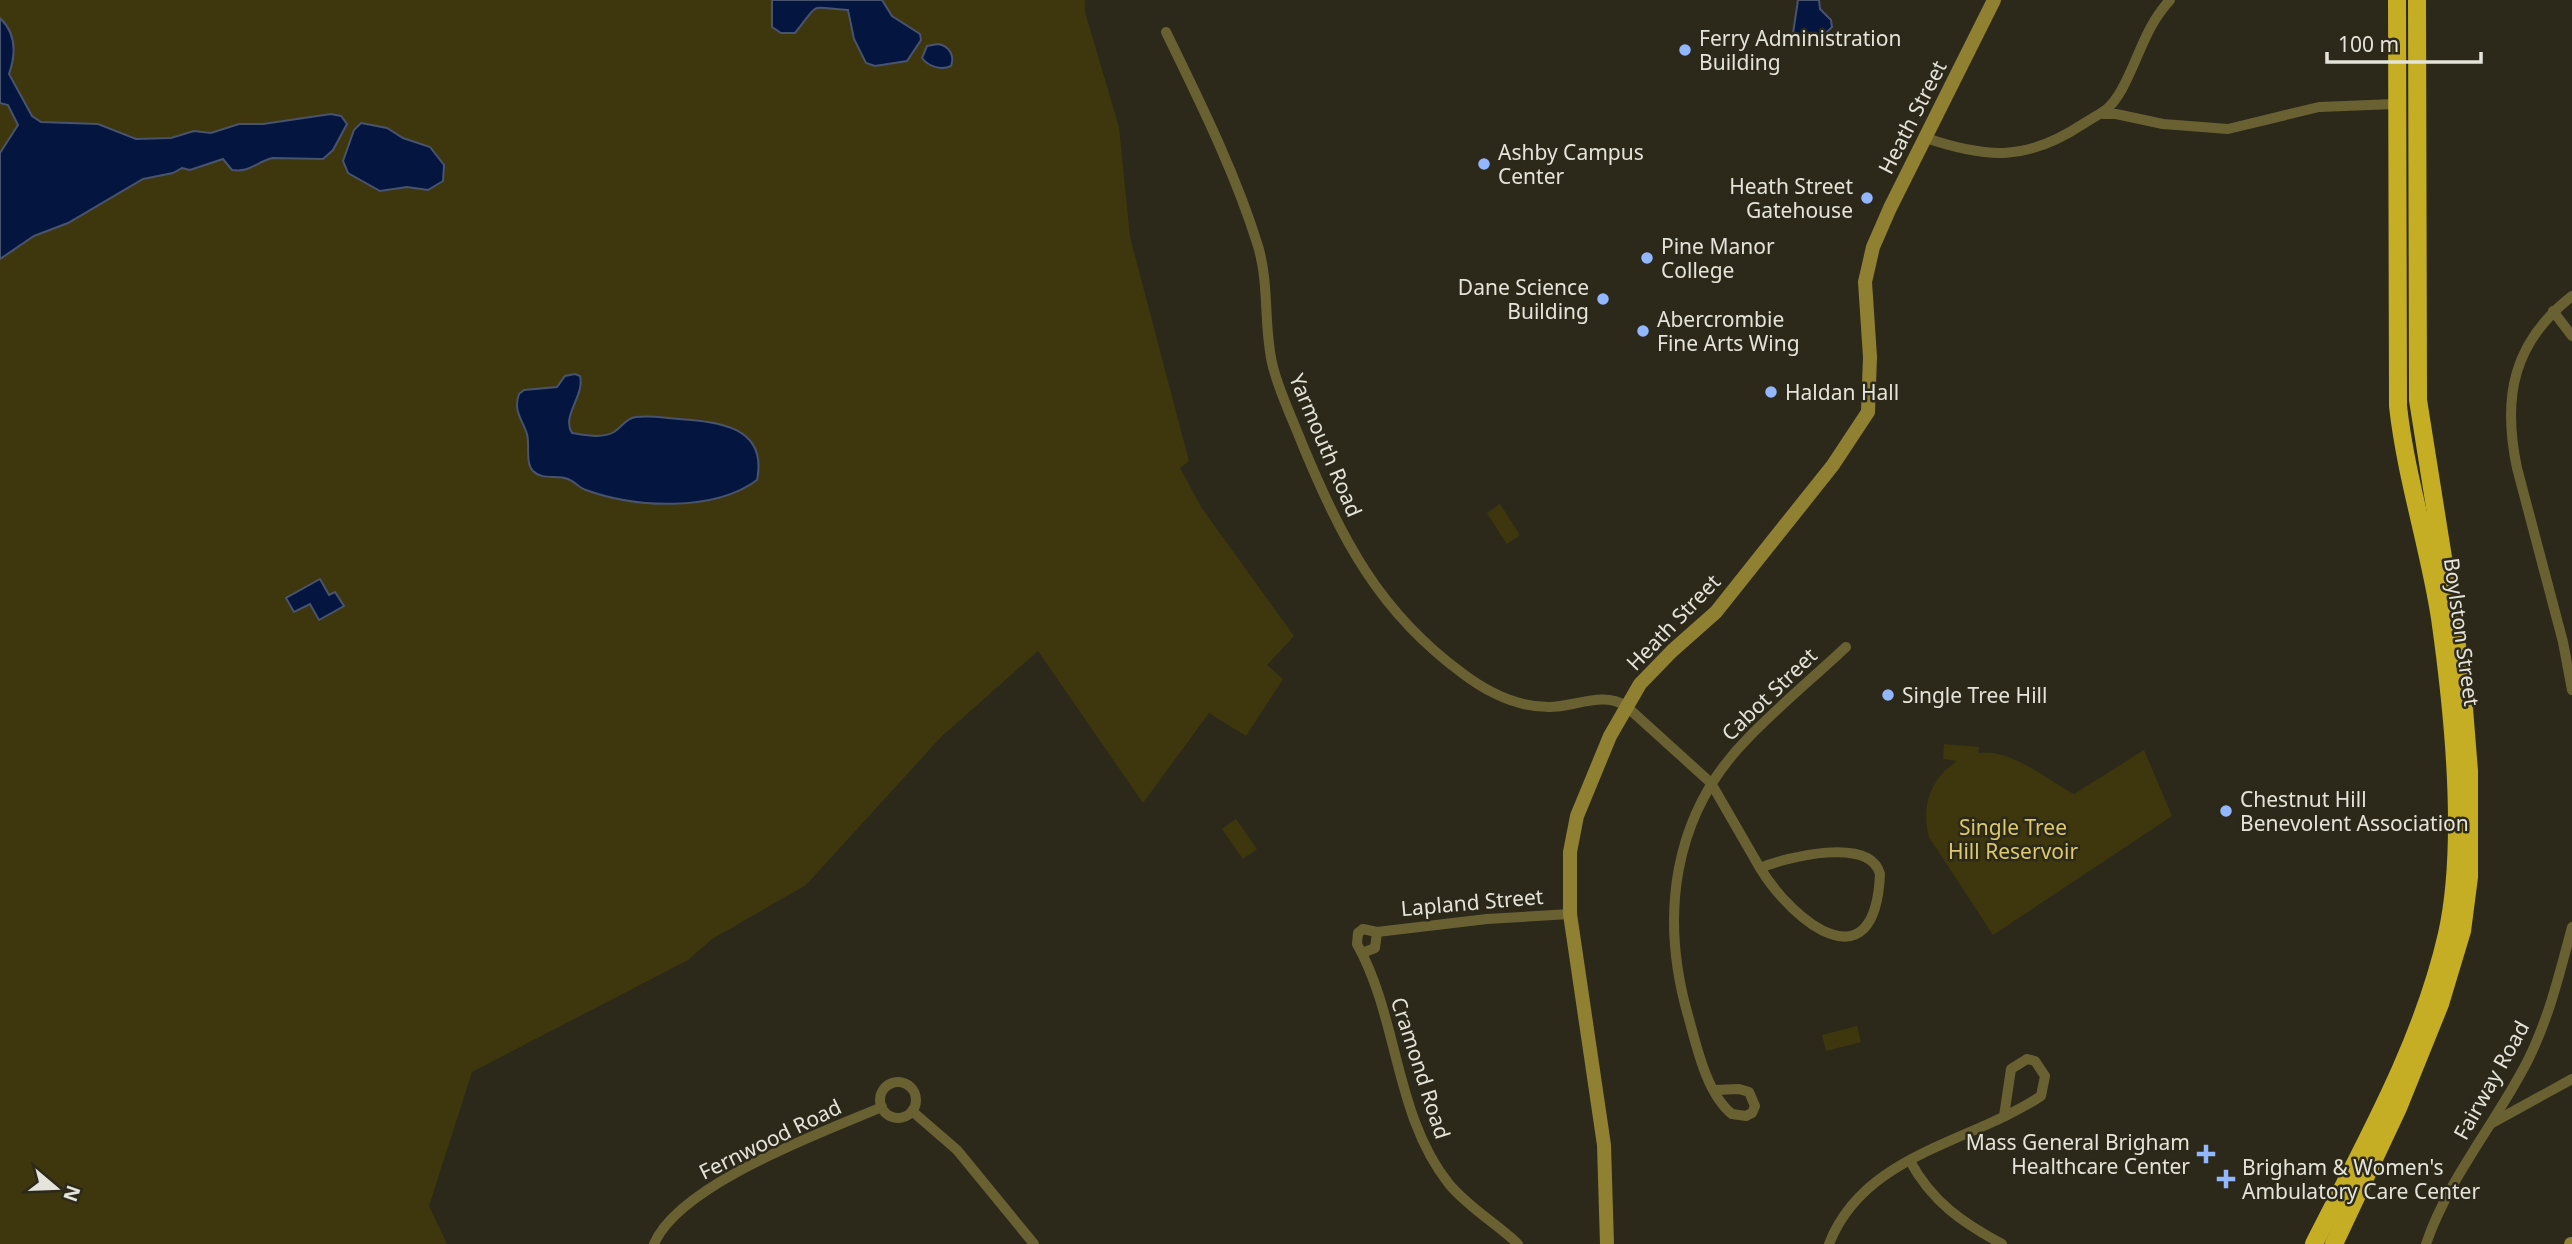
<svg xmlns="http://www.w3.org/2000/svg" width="2572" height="1244" font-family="'Noto Sans',sans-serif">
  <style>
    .green { fill: #3e370d }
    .water { fill: #041540; stroke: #48536e; stroke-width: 2 }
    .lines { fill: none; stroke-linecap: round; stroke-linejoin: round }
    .street { stroke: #6a6133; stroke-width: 10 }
    .secondary { stroke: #8f8032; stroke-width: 14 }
    .highway { stroke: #c5ae23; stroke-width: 18 }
    .poi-dot { fill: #93b7fd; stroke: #2c291a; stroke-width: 2.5 }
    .labels { text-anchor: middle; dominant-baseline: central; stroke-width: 5; stroke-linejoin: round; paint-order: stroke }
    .poi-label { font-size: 21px; fill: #e5e4da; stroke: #2c291a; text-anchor: start }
    .street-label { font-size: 21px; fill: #e5e4da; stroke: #2c291a }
    .park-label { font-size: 21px; fill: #dbc96c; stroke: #2c291a }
  </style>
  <rect width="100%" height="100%" fill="#2c291a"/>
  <g class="green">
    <polygon points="0,0 1085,0 1085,12 1119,127 1130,237 1189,461 1180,468 1201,507 1294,636 1267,665 1283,679 1246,736 1209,713 1143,803 1038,651 941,737 806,885 712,939 688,960 472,1072 429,1206 447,1244 0,1244"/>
    <polygon points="1500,504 1520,535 1507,544 1487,513"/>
    <path d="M1944 744 1979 747 1978 753C2011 748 2047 780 2074 794L2144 750 2172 816 1993 935 1929 837C1921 807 1930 779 1957 761L1943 759Z"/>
    <polygon points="1236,819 1257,849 1243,859 1222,829"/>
    <polygon points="1857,1026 1861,1042 1826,1051 1822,1035"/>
  </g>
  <g class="water">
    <path d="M772 0H882L892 16 920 34 921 40 907 61 875 66 866 63 854 39 848 10C806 8 822 0 795 33H781L772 27Z"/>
    <polygon points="1798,0 1819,0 1820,9 1831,20 1832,27 1826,33 1792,40"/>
    <path d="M0 18C16 33 16 54 9 74L32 116 41 122 98 124 136 139 171 138 194 131 211 133 239 124H263L331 114 341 116 347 124 333 150 323 159 273 158C257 161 251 173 232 170L223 159 190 170 182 168 173 173 143 179 68 223 34 236 0 259V153L18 125 8 105 0 103Z"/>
    <path d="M938 44C949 46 955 55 951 66 941 71 928 66 922 58L927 46Z"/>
    <polygon points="361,123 387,128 403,138 430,147 444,165 443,181 428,190 407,187 380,191 348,173 343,161 354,130"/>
    <path d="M575 374 580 376C585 396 561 416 572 433 585 435 602 439 614 432 622 427 626 418 636 417 652 415 664 418 679 419 718 422 768 426 757 480 714 512 635 508 586 490 580 488 575 482 568 479 557 474 543 481 533 471 525 463 530 444 527 434 522 419 513 411 519 394L524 390 557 387 565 376Z"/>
    <polygon points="320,579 329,595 335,592 344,606 319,620 310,604 294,612 286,598"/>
  </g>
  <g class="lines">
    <g class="street">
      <path d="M1166 32C1200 102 1235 172 1258 246 1270 286 1263 328 1273 367 1280 394 1293 420 1303 446 1342 539 1378 611 1462 673 1487 692 1516 707 1549 707 1575 707 1603 691 1626 706L1711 783 1760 868C1787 857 1870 836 1880 874 1875 987 1794 923 1760 868"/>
      <polyline points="2103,114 2116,114 2163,124 2228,129 2319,107 2395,104"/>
      <path d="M1926 138C1988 159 2027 161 2083 124 2103 111 2109 112 2122 89 2139 58 2145 27 2170 0"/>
      <path d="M2572 296C2513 342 2502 397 2517 468L2563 642 2572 690"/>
      <polyline points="2553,311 2572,336"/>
      <polyline points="1362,953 1375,948 1377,932"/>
      <circle cx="898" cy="1100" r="18"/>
      <path d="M1715 1090 1739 1089 1749 1092 1755 1106 1752 1113 1746 1116 1732 1114C1707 1094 1697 1048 1689 1019 1659 917 1672 814 1749 737 1780 705 1814 677 1846 647"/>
      <polyline points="912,1111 957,1150 1034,1244"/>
      <polyline points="2492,1123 2572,1079"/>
      <path d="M1910 1161C1932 1202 1963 1223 2002 1244"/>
      <path d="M654 1244C679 1184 823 1132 882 1107"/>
      <path d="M1518 1244C1497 1224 1468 1207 1449 1184 1394 1115 1399 1019 1357 944L1358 933 1363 929 1377 932 1487 919 1570 914"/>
      <path d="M1829 1244C1864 1154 1970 1143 2041 1096L2045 1076 2035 1061 2027 1059 2011 1069 2004 1116"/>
      <path d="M2426 1244C2449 1177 2496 1123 2528 1060 2549 1018 2560 972 2572 927"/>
    </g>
    <g class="secondary">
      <polyline points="1607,1244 1604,1145 1570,914 1570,852 1577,816 1610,736 1640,684 1672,651 1716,612 1833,465 1868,412 1870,357 1865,282 1873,247 1890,208 1994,0"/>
      <polyline points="2571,1244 2572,1244"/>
    </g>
    <g class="highway">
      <path d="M2314 1244C2364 1145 2422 1044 2447 934 2467 844 2453 710 2440 618 2429 547 2406 478 2398 406L2397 0"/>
      <polyline points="2334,1244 2398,1108 2440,1004 2462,931 2469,877 2469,771 2461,671 2418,400 2417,0"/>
    </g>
  </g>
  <g class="poi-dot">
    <circle cx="1685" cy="50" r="7"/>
    <circle cx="1484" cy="164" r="7"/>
    <circle cx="1867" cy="198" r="7"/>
    <circle cx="1647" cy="258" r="7"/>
    <circle cx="1603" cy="299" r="7"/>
    <circle cx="1643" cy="331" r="7"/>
    <circle cx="1771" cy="392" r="7"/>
    <circle cx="1888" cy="695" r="7"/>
    <circle cx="2226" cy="811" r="7"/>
    <path d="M2202.5 1143.5h7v7h7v7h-7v7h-7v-7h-7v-7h7z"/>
    <path d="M2222.5 1168.5h7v7h7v7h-7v7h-7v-7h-7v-7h7z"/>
  </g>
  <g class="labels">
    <g class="poi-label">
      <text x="1699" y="38">Ferry Administration<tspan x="1699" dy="24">Building</tspan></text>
      <text x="1498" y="152">Ashby Campus<tspan x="1498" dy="24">Center</tspan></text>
      <text x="1853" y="186" text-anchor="end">Heath Street<tspan x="1853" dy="24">Gatehouse</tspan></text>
      <text x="1661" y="246">Pine Manor<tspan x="1661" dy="24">College</tspan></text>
      <text x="1589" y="287" text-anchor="end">Dane Science<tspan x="1589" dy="24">Building</tspan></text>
      <text x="1657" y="319">Abercrombie<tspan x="1657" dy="24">Fine Arts Wing</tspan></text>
      <text x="1785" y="392">Haldan Hall</text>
      <text x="1902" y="695">Single Tree Hill</text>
      <text x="2240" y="799">Chestnut Hill<tspan x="2240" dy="24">Benevolent Association</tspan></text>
      <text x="2190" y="1142" text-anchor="end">Mass General Brigham<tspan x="2190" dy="24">Healthcare Center</tspan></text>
      <text x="2242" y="1167">Brigham &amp; Women's<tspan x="2242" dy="24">Ambulatory Care Center</tspan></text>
    </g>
    <g class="street-label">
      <text transform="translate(1912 117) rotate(-63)">Heath Street</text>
      <text transform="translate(1326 445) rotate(67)">Yarmouth Road</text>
      <text transform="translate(1673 622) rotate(-46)">Heath Street</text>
      <text transform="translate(2462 632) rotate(82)">Boylston Street</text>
      <text transform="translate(1769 694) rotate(-44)">Cabot Street</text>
      <text transform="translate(1472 902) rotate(-5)">Lapland Street</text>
      <text transform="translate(1421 1068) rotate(72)">Cramond Road</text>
      <text transform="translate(2491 1080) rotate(-61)">Fairway Road</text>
      <text transform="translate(770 1139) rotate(-26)">Fernwood Road</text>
    </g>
    <g class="park-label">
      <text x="2013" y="827">Single Tree<tspan x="2013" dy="24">Hill Reservoir</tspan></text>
    </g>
  </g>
  <g transform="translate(56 1188) rotate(109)" stroke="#2c291a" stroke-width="5" paint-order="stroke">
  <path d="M0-5L12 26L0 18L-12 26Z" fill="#e5e4da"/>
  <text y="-10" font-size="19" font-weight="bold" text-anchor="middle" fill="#e5e4da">N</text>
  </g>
  <path d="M2327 52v10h154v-10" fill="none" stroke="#e5e4da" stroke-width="3.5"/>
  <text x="2338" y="52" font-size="21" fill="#e5e4da" stroke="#2c291a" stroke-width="5" paint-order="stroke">100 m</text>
</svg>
